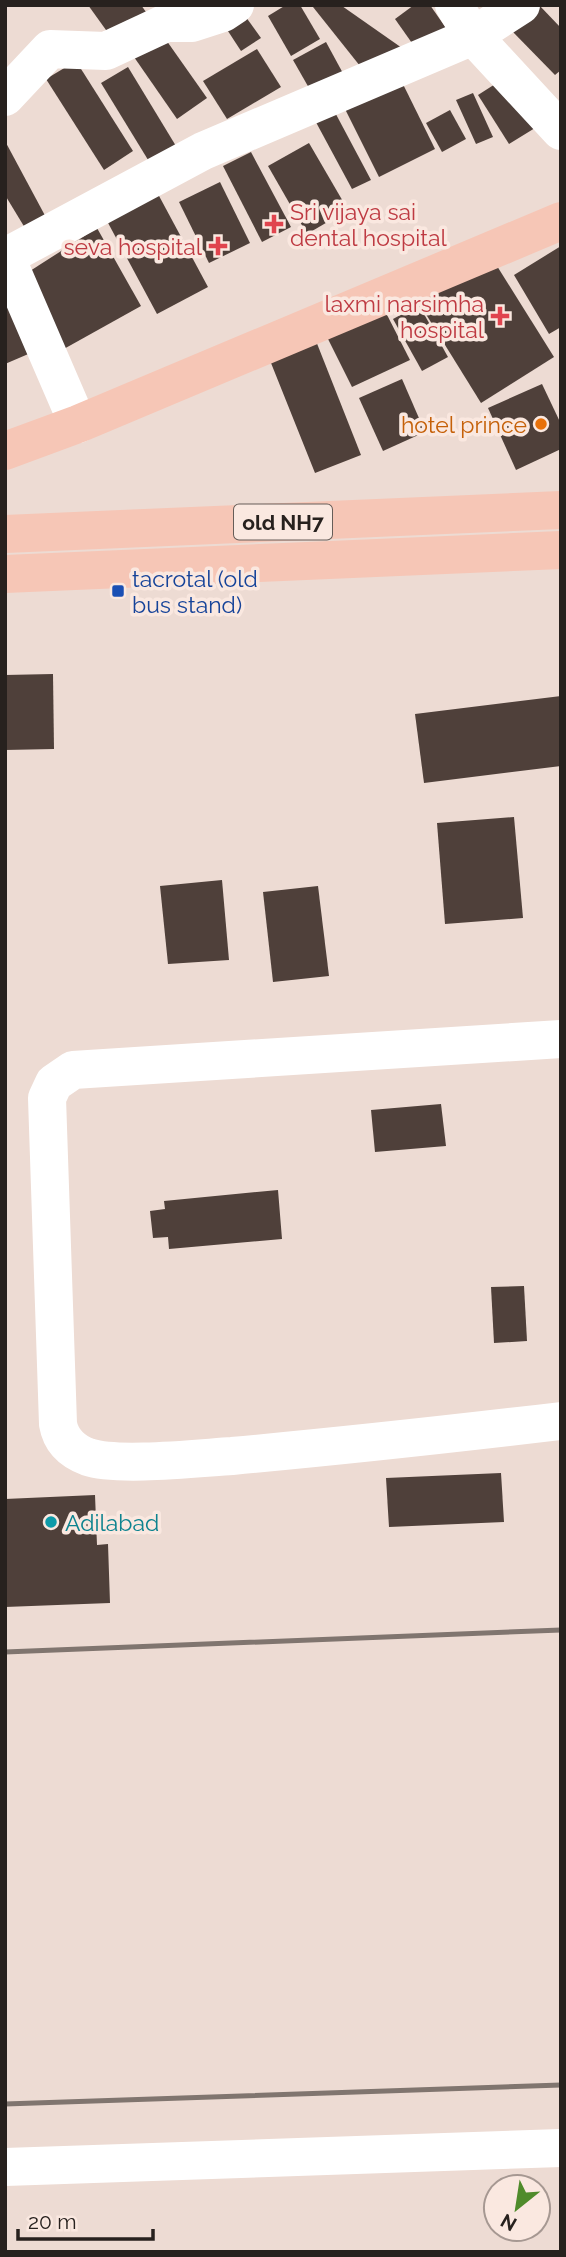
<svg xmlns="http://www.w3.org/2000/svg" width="566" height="2257" font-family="Raleway,sans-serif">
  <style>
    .building { fill: #4f403a }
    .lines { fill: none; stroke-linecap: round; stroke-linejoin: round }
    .minor { stroke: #fff; stroke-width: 38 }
    .major { stroke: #f6c6b6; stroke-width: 38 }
    .rail { stroke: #80756f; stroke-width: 5 }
    .health-dot { fill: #e0444e; stroke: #fae8e0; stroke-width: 2.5 }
    .food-dot { fill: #e8710a; stroke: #fae8e0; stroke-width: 2.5 }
    .transit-dot { fill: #1a4fb4; stroke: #fae8e0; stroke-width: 2.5 }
    .culture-dot { fill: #0f9aa8; stroke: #fae8e0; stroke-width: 2.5 }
    .labels { text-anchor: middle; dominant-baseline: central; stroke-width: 7; stroke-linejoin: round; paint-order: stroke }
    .shield { fill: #fae8e0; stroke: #665d58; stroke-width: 2 }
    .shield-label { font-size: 21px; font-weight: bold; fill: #27211e }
    .health-label { font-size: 23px; fill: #be3a42; stroke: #fae8e0; text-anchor: end }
    .food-label { font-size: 23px; fill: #c56008; stroke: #fae8e0; text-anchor: end }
    .transit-label { font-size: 23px; fill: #164399; stroke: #fae8e0; text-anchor: start }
    .culture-label { font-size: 23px; fill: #0d838f; stroke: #fae8e0; text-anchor: start }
  </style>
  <rect width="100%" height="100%" fill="#eddbd3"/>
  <g class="building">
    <polygon points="88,5 141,5 146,12 111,37"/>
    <polygon points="286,5 300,5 320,39 291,56 268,16"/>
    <polygon points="414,5 430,5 448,31 419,53 395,19"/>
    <polygon points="539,5 561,28 561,70 555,75 512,31"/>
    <polygon points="342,6 402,48 368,76 313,7"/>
    <polygon points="243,13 261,38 241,51 224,25"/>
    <polygon points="164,37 207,98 177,119 134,57"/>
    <polygon points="326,42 345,77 313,95 293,60"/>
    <polygon points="257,49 281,87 227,119 203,81"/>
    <polygon points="76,61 133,151 104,170 46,79"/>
    <polygon points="128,67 179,151 153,168 101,83"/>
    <polygon points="397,72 435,149 379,177 341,101"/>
    <polygon points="503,79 535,128 509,144 478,95"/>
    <polygon points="473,93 493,137 476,144 456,100"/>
    <polygon points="330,103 371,180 352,189 311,113"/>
    <polygon points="450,110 466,139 442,152 426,123"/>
    <polygon points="5,141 49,223 25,228 5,195"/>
    <polygon points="309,143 348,210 307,234 268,166"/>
    <polygon points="251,152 291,227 262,242 223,166"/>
    <polygon points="220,182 250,243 209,263 179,202"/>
    <polygon points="158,194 208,287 157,314 107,221"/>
    <polygon points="97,228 141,306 62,350 30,271"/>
    <polygon points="561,246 561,327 549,334 514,275"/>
    <polygon points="492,258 554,357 481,403 419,303"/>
    <polygon points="5,287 33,352 5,364"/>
    <polygon points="419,305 448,357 422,371 393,319"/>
    <polygon points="383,307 410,360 352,387 326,335"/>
    <polygon points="316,341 361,455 315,473 269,358"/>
    <polygon points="402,379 425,432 383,451 359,398"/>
    <polygon points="542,384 561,424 561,449 516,470 488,408"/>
    <polygon points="53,674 54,749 5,750 5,675"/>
    <polygon points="561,696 561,766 424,783 415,714"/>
    <polygon points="514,817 523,918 445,924 437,823"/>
    <polygon points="222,880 229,960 168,964 160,886"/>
    <polygon points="318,886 329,976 273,982 263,892"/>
    <polygon points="441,1104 446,1146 375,1152 371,1110"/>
    <polygon points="278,1190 282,1239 169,1249 168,1237 153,1238 150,1211 165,1209 164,1201"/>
    <polygon points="524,1286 527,1341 494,1343 491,1287"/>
    <polygon points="501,1473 504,1522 389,1527 386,1478"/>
    <polygon points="95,1495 97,1545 108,1544 110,1603 5,1607 5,1499"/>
  </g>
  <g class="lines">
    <g class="minor">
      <polyline points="454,5 473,36 561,131"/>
      <polyline points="5,97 50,49 106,51 166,23 192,23 223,13 235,5"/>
      <polyline points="5,255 78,424"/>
      <polyline points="5,257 203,151 473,36 521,5"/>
      <path d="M561 1039 73 1070 54 1083 47 1098 58 1424C61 1441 72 1451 88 1457 117 1467 199 1458 232 1456 342 1446 451 1434 561 1421"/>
      <polyline points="5,2167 561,2148"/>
    </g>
    <g class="major">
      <polyline points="5,451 78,424 561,221"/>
      <polyline points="5,534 561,510"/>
      <polyline points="5,574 561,550"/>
    </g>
    <g class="rail">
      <polyline points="5,1652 561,1630"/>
      <polyline points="5,2104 561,2085"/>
    </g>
  </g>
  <g class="health-dot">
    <path d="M270.5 213.5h7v7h7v7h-7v7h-7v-7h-7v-7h7z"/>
    <path d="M214.5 235.5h7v7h7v7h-7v7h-7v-7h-7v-7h7z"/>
    <path d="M496.5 305.5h7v7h7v7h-7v7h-7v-7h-7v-7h7z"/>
  </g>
  <circle class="food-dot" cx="541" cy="424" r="7"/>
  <rect class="transit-dot" x="111" y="584" width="14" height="14" rx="3.5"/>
  <circle class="culture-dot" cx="51" cy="1522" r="7"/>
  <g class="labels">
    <rect class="shield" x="234" y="504.5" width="98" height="35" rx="5"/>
    <g class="shield-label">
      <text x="283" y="522">old NH7</text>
    </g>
    <g class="health-label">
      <text x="290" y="211" text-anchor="start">Sri vijaya sai<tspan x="290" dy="26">dental hospital</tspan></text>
      <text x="202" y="246">seva hospital</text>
      <text x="484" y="303">laxmi narsimha<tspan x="484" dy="26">hospital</tspan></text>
    </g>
    <g class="food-label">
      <text x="527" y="424">hotel prince</text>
    </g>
    <g class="transit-label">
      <text x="132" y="578">tacrotal (old<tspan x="132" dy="26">bus stand)</tspan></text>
    </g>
    <g class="culture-label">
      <text x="65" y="1522">Adilabad</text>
    </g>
  </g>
  <rect width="566" height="2257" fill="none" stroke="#27211e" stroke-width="14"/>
  <g transform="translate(517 2208) rotate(210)"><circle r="33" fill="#fae8e0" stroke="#a69892" stroke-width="2"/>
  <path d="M0-5L12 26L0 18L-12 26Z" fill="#4f8b2b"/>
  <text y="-10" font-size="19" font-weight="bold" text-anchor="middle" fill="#27211e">N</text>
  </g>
  <path d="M18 2229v10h135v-10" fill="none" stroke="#27211e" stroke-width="3.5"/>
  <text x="28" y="2229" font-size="21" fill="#27211e" stroke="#fae8e0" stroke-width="5" paint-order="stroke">20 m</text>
</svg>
